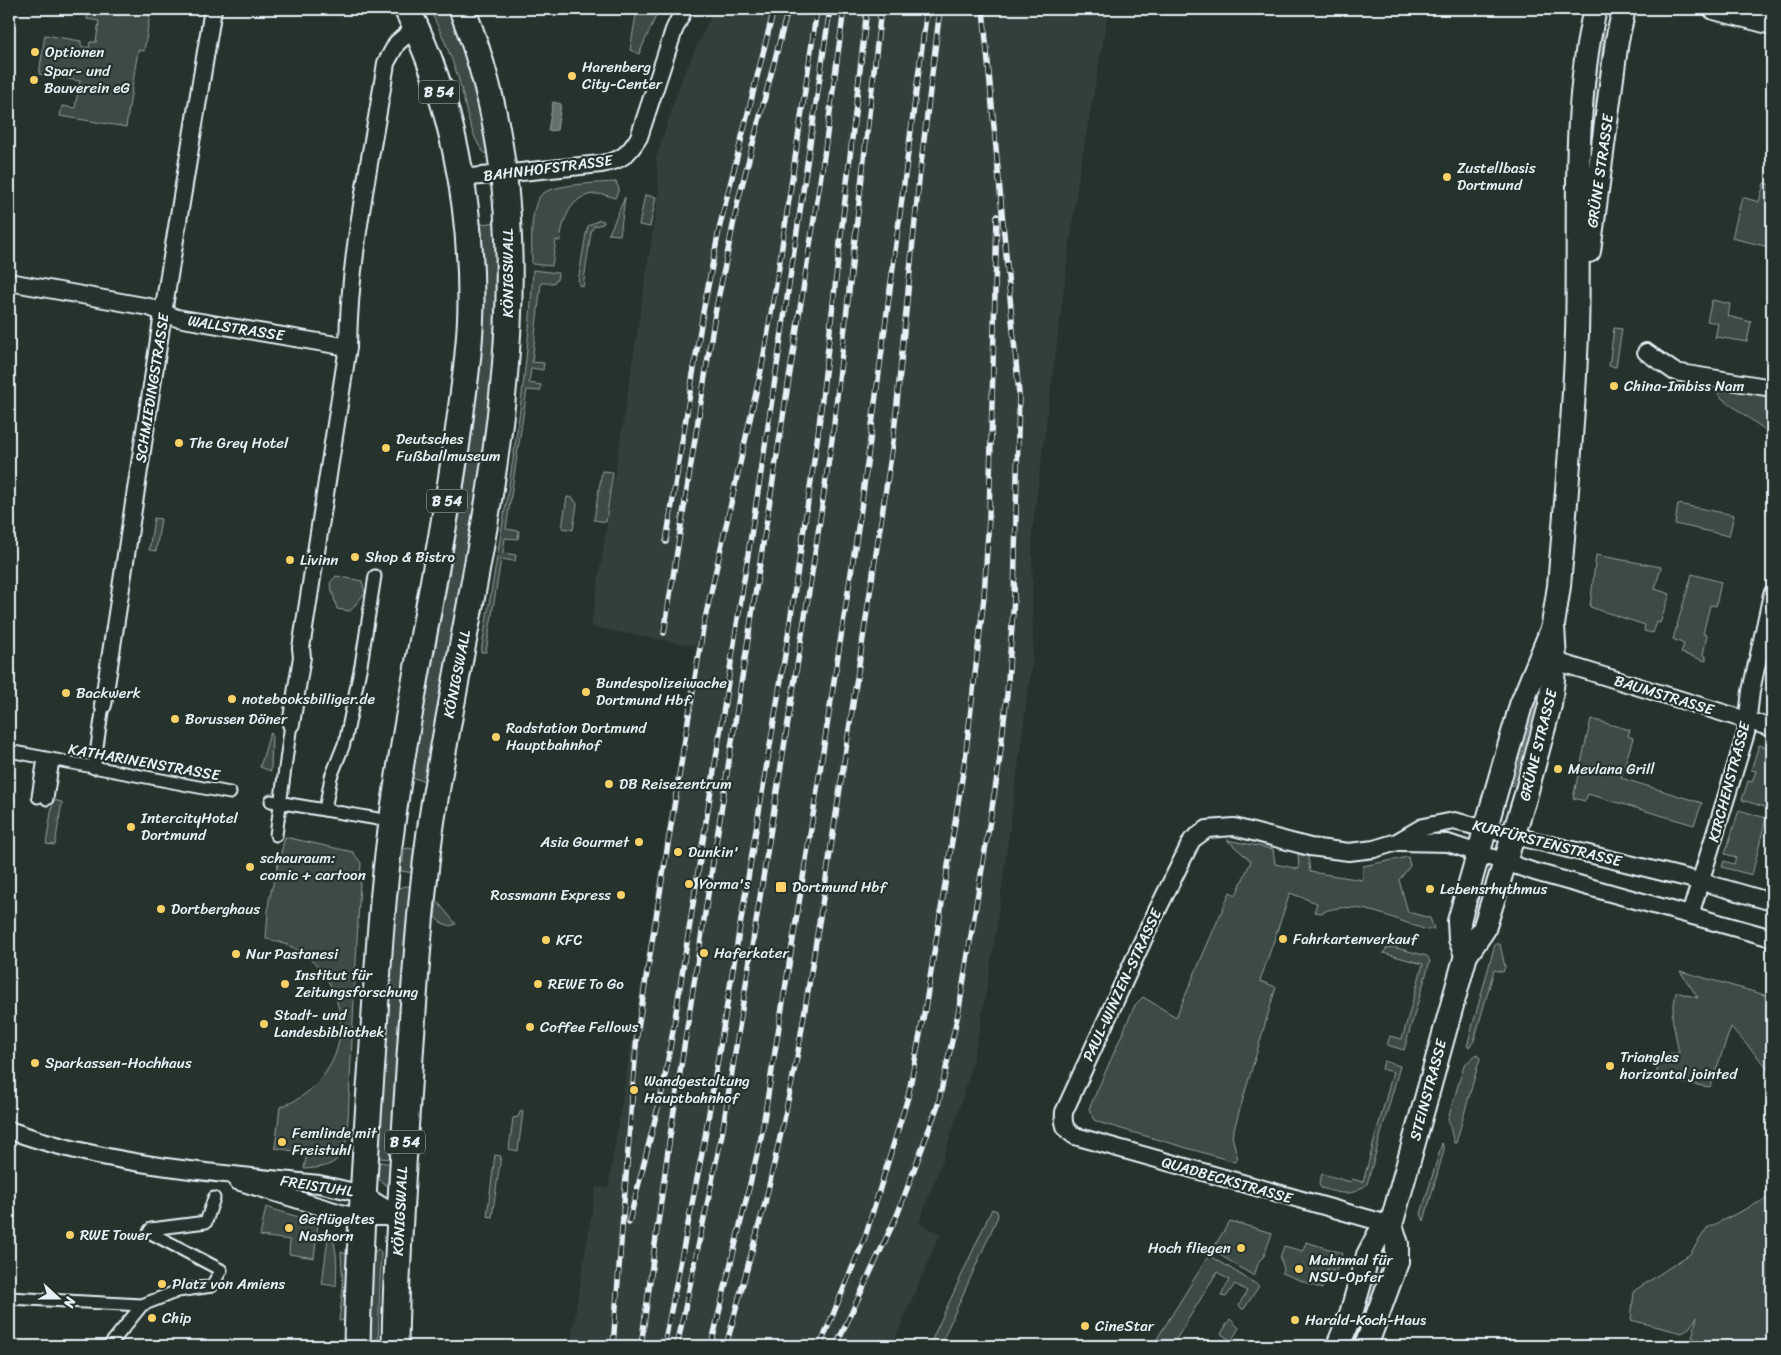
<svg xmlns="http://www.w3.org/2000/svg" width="1781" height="1355" font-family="Sriracha,sans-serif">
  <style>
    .built { fill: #333f3a }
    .green { fill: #3e4b47; stroke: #939ea0 }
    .water { fill: #636f6d; stroke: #98a3a5 }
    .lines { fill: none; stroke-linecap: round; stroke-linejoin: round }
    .pedestrian-casing { stroke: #e8f1f8; stroke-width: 15 }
    .minor-casing { stroke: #e8f1f8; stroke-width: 20 }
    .tertiary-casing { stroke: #e8f1f8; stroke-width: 24 }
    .secondary-casing { stroke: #e8f1f8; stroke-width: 26 }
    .primary-casing { stroke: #e8f1f8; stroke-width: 29 }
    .pedestrian { stroke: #26332d; stroke-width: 11 }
    .minor { stroke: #26332d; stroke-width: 16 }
    .tertiary { stroke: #26332d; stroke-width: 20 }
    .secondary { stroke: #26332d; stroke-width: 22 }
    .primary { stroke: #26332d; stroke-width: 25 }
    .rail-casing { stroke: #e8f1f8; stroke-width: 5.5 }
    .rail { stroke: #26332d; stroke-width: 4; stroke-dasharray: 11; stroke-linecap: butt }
    .poi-dot { fill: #ffd166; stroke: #26332d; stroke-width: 2 }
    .labels { text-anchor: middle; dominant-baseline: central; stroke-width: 4.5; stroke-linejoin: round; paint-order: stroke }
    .shield { fill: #26332d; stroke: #aeb8bb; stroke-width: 1 }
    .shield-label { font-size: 14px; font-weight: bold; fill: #e8f1f8 }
    .poi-label { font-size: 15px; fill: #e8f1f8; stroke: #26332d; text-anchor: start }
    .street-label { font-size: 15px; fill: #e8f1f8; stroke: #26332d }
  </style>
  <rect width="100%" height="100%" fill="#26332d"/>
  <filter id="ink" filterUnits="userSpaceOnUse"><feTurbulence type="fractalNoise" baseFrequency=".02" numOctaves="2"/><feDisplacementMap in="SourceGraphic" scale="10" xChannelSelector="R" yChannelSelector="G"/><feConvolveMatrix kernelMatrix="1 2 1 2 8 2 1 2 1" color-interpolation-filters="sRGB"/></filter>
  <g filter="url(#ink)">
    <polygon class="built" points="714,9 1109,9 1079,174 1032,532 1033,654 995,938 980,1027 967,1083 943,1159 919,1223 940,1234 892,1346 570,1346 596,1187 608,1188 696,646 591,627 659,192 656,158 682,78"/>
    <g class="green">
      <polygon points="88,9 151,9 144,51 138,50 126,127 60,116 62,106 75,108 80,81 39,74 45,35 81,41 81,46 89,48 90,42 96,42 99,21 87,19"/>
      <path d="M429 9H449L472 61 488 152 485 154C468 134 466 102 458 77 450 54 441 30 429 9Z"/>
      <polygon points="637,9 659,9 639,54 630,50"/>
      <polygon points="1600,31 1604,32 1591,162 1585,162"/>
      <path d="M616 182 619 189 615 198C579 184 564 209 560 241L556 240 552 266 532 264C532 247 529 208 541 195 551 184 600 183 616 182Z"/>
      <polygon points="1764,183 1772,185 1772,234 1769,247 1732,238 1742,197 1759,202"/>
      <polygon points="645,195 656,197 650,227 639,225"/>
      <polygon points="625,197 620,235 608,234 609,234"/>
      <polygon points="599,220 604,221 603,224 594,226 591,232 583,287 579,285 578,281 586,234 588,226"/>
      <path d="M500 222 502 285 482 479 427 781 412 778C436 635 469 493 482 349 485 307 480 266 480 224Z"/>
      <path d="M533 270 558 273 557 280 553 283H541L532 362 544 363 543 370 531 368 529 383 541 385 540 391 527 390 506 529 519 531 518 539 505 538 503 553 516 555 515 561 501 559 486 652H481C502 525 527 398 533 270Z"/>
      <polygon points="1712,300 1730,304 1728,316 1751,322 1747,342 1717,337 1715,339 1718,323 1707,321"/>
      <polygon points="1614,328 1622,329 1616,367 1609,366"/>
      <polygon points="1720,387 1772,394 1772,435 1720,397 1717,391"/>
      <polygon points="602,471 613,472 606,522 594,520"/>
      <polygon points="567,497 573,498 577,504 573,530 562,528"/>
      <polygon points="1678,504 1734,515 1729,536 1675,524"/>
      <polygon points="154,518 161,519 156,551 149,550"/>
      <polygon points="1596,555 1661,567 1655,589 1670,594 1660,623 1657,622 1653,633 1644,631 1645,625 1590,607"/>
      <polygon points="1692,574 1721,582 1716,606 1710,605 1703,634 1707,635 1703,655 1706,656 1706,661 1681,653 1684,644 1673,639"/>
      <polygon points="336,576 362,581 365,593 350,611 337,609 330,583"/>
      <polygon points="1539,692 1544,694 1518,788 1513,786"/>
      <polygon points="1591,719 1630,730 1628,736 1633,738 1621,778 1702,803 1694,825 1588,794 1585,801 1573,798"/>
      <polygon points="270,733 272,734 271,771 260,767"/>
      <polygon points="1759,745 1772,749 1772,793 1768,808 1742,800 1748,781 1752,782 1756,771 1751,770"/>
      <polygon points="53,800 62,802 55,845 46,844"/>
      <polygon points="1739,810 1766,818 1752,875 1722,867 1724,861 1734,864 1736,857 1725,854"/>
      <path d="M285 837 353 852 361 863 347 1138C340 1165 330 1167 304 1169L307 1153 275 1148 280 1107C294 1103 308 1093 318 1082 365 1031 333 949 266 939L269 900Z"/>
      <path d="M1227 840 1273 849 1275 864 1299 869 1298 854 1308 856 1310 872 1363 880V866L1408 857 1410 866 1399 880 1408 912 1430 918 1434 929 1427 930C1394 920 1354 897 1321 913L1314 912 1317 903 1290 893 1260 981 1276 987 1232 1136 1238 1159 1235 1162 1101 1123 1094 1120 1089 1109 1135 1005 1143 997 1176 1017 1230 892 1236 895 1251 861Z"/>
      <polygon points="409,848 417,851 414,873 401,871 400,862 403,862 404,849"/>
      <polygon points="405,886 412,887 395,1159 378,1158 392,935 397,891 399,888"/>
      <polygon points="437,901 456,924 450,926 440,922 435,917"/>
      <polygon points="1495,944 1500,944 1505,967 1503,972 1494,970 1474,1041 1469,1047 1467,1046"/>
      <polygon points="1393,947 1427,956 1430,961 1404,1050 1387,1045 1390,1036 1402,1039 1423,964 1383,953 1387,948"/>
      <polygon points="1680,971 1772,997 1772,1073 1731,1027 1710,1087 1656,1079 1659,1054 1679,1053 1672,1017 1676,992 1698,998"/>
      <polygon points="1477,1054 1480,1058 1456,1143 1454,1143 1448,1119 1464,1065"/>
      <path d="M1384 1061 1400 1066 1367 1184C1352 1198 1339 1193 1321 1188L1319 1184 1322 1174 1351 1182 1352 1179 1363 1182 1393 1072 1382 1069Z"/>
      <polygon points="521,1110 523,1111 518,1151 509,1149 513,1118 518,1117"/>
      <polygon points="1442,1143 1444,1150 1424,1221 1421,1214"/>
      <polygon points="495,1155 501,1156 492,1217 487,1216"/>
      <polygon points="378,1162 395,1164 392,1177 386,1185 378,1179"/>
      <path d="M1772 1196V1338L1770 1341C1743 1344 1718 1343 1692 1338L1697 1317 1690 1327 1682 1333 1631 1320 1634 1291 1690 1254 1707 1228Z"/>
      <polygon points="266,1207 318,1223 314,1258 289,1254 290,1240 260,1236"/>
      <polygon points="992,1209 997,1211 998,1216 940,1346 929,1346"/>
      <polygon points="1230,1221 1272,1233 1264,1256 1259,1261 1254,1276 1212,1250"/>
      <path d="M329 1230C338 1246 337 1267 336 1286L322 1284Z"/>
      <polygon points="1306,1242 1342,1253 1336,1272 1327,1269 1322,1289 1282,1273 1284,1268 1280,1258 1284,1246 1303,1251"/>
      <polygon points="378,1249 381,1252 378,1346 370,1346 373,1259 375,1251"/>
      <polygon points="341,1252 347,1254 344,1320 339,1321 343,1288"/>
      <polygon points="1209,1255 1259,1286 1244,1309 1242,1309 1239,1305 1247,1291 1235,1284 1226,1297 1221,1296 1229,1280 1217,1272 1172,1346 1162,1346 1155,1342"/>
      <polygon points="1372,1273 1382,1277 1356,1346 1348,1346"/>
      <polygon points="1230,1319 1239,1328 1228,1346 1225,1346 1229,1339 1221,1334"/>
    </g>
    <polygon class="water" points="553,102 561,104 557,130 548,131"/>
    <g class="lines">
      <g class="pedestrian-casing">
        <g id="pedestrian">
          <polyline points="346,738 361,665 375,576"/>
          <polyline points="9,751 230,793"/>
          <polyline points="94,768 103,705"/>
          <polyline points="38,797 44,758"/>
          <polyline points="47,799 53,760"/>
          <polyline points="271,801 378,819"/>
          <polyline points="325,810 331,777 344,744"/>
          <polyline points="276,835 291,724"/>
          <polyline points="9,1298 142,1305"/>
          <polyline points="109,1346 142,1305 178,1291 212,1286 221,1270 149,1232 151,1229 206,1222 214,1198"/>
        </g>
      </g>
      <g class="minor-casing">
        <g id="minor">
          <path d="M461 178 601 164C621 161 629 154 639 137L674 30 684 9"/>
          <polyline points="9,282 149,307 177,318 348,347"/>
          <polyline points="1646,352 1675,372 1772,388"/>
          <polyline points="1555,661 1772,728"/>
          <polyline points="103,705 166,294 213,9"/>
          <path d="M291 724 302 657 301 648 348 347C349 252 372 156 386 63L397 43 416 27"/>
          <polyline points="1400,842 1448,843 1535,872 1772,938"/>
          <polyline points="1690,915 1746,733 1751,691 1772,594"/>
          <path d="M9 1130C107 1166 216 1173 319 1184L363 1194 400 1217"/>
          <polyline points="237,1181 344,1214 362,1217 399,1217"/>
          <path d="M1391 1225 1075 1136C1064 1129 1063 1124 1064 1112L1150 925 1192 840 1207 829 1234 827 1310 847 1349 852 1374 849 1397 842 1423 827 1454 821 1699 881 1772 902"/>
        </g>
      </g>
      <g class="tertiary-casing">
        <polyline id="tertiary" points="1714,9 1772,24"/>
      </g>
      <g class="secondary-casing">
        <g id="secondary">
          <polyline points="1589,251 1617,40 1624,9"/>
          <polyline points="1466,955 1460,939 1459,921 1521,705 1552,629"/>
          <polyline points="1338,1346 1351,1314 1368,1255 1378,1236 1391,1225"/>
          <path d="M1366 1346 1397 1262V1244L1391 1225 1466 955 1484 929 1525 798 1550 705 1555 661 1553 625 1559 586C1566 502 1574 417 1577 333 1580 225 1571 115 1595 9"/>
        </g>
      </g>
      <g class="primary-casing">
        <g id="primary">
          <path d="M357 1346C359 1251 365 1156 372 1061 377 982 381 902 392 823 409 695 439 569 457 441 463 394 471 346 471 299 471 200 451 97 407 9"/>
          <path d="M395 1346C396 1265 402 1183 407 1102 413 1012 418 921 430 832 468 564 568 273 462 9"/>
        </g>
      </g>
      <use href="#pedestrian" class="pedestrian"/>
      <use href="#minor" class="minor"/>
      <use href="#tertiary" class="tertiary"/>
      <use href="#secondary" class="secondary"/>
      <use href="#primary" class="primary"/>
      <g class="rail-casing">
        <g id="rail">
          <polyline points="666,542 703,312 720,225 774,9"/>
          <polyline points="664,633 715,314 738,201 788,9"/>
          <polyline points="629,1222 663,1088 674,1025 764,453 830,9"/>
          <polyline points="613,1346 637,1034 704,623 762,366 779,267 817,9"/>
          <polyline points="641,1346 670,1136 824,156 844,9"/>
          <polyline points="664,1346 704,1143 786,649 818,434 867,9"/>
          <polyline points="677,1346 722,1134 814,560 833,432 881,9"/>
          <polyline points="711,1346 761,1138 809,841 861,509 927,9"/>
          <polyline points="726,1346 765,1203 784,1120 798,1052 825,886 893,443 919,180 940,9"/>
          <polyline points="820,1346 865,1237 908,1097 926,1003 965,760 984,597 989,517 997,216"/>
          <polyline points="836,1346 898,1213 938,1105 959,1009 999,765 1007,694 1014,598 1019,394 983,9"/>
        </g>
      </g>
      <use href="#rail" class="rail"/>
    </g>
  </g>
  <g class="poi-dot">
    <circle cx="35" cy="52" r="5"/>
    <circle cx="572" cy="76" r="5"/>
    <circle cx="34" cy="80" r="5"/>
    <circle cx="1447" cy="177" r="5"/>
    <circle cx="1614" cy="386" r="5"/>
    <circle cx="179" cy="443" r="5"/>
    <circle cx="386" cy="448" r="5"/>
    <circle cx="355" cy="557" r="5"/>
    <circle cx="290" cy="560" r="5"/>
    <circle cx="586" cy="692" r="5"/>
    <circle cx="66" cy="693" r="5"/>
    <circle cx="232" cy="699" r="5"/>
    <circle cx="175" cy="719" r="5"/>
    <circle cx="496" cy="737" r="5"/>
    <circle cx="1558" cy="769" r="5"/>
    <circle cx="609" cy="784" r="5"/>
    <circle cx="131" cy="827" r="5"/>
    <circle cx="639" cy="842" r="5"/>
    <circle cx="678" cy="852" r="5"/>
    <circle cx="250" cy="867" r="5"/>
    <circle cx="689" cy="884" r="5"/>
    <rect x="775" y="881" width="12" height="12" rx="2.5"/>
    <circle cx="1430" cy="889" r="5"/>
    <circle cx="621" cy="895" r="5"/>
    <circle cx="161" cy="909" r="5"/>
    <circle cx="1283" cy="939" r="5"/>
    <circle cx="546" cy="940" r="5"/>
    <circle cx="704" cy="953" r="5"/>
    <circle cx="236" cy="954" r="5"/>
    <circle cx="285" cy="984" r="5"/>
    <circle cx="538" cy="984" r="5"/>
    <circle cx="264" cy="1024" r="5"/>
    <circle cx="530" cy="1027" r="5"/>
    <circle cx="35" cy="1063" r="5"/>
    <circle cx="1610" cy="1066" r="5"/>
    <circle cx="634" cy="1090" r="5"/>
    <circle cx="282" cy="1142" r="5"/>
    <circle cx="289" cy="1228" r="5"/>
    <circle cx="70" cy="1235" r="5"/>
    <circle cx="1241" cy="1248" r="5"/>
    <circle cx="1299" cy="1269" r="5"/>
    <circle cx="162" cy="1284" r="5"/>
    <circle cx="152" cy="1318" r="5"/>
    <circle cx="1295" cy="1320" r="5"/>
    <circle cx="1085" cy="1326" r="5"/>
  </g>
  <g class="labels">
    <g class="shield">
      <rect x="419" y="80.5" width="40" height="23" rx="4"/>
      <rect x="427" y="489.5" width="40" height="23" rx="4"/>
      <rect x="385" y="1130.5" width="40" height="23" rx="4"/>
    </g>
    <g class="shield-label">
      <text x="439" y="92">B 54</text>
      <text x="447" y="501">B 54</text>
      <text x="405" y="1142">B 54</text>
    </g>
    <g class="poi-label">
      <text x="45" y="52">Optionen</text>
      <text x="582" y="67">Harenberg<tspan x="582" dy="17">City-Center</tspan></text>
      <text x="44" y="71">Spar- und<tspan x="44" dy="17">Bauverein eG</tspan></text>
      <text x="1457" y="168">Zustellbasis<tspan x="1457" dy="17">Dortmund</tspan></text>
      <text x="1624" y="386">China-Imbiss Nam</text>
      <text x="396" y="439">Deutsches<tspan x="396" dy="17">Fußballmuseum</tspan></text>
      <text x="189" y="443">The Grey Hotel</text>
      <text x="365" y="557">Shop &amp; Bistro</text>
      <text x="300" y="560">Livinn</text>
      <text x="596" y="683">Bundespolizeiwache<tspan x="596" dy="17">Dortmund Hbf</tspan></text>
      <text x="76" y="693">Backwerk</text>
      <text x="242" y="699">notebooksbilliger.de</text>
      <text x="185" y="719">Borussen Döner</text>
      <text x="506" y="728">Radstation Dortmund<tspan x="506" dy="17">Hauptbahnhof</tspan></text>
      <text x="1568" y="769">Mevlana Grill</text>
      <text x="619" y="784">DB Reisezentrum</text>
      <text x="141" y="818">IntercityHotel<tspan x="141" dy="17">Dortmund</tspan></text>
      <text x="629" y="842" text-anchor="end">Asia Gourmet</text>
      <text x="688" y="852">Dunkin'</text>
      <text x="260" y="858">schauraum:<tspan x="260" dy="17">comic + cartoon</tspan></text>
      <text x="699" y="884">Yorma's</text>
      <text x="792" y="887">Dortmund Hbf</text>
      <text x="1440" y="889">Lebensrhythmus</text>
      <text x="611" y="895" text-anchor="end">Rossmann Express</text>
      <text x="171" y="909">Dortberghaus</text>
      <text x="1293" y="939">Fahrkartenverkauf</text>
      <text x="556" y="940">KFC</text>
      <text x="714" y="953">Haferkater</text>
      <text x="246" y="954">Nur Pastanesi</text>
      <text x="295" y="975">Institut für<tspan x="295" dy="17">Zeitungsforschung</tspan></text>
      <text x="548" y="984">REWE To Go</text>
      <text x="274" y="1015">Stadt- und<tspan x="274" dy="17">Landesbibliothek</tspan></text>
      <text x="540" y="1027">Coffee Fellows</text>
      <text x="1620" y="1057">Triangles<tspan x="1620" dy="17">horizontal jointed</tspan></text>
      <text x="45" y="1063">Sparkassen-Hochhaus</text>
      <text x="644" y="1081">Wandgestaltung<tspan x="644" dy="17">Hauptbahnhof</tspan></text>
      <text x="292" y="1133">Femlinde mit<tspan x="292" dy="17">Freistuhl</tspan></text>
      <text x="299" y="1219">Geflügeltes<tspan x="299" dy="17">Nashorn</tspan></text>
      <text x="80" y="1235">RWE Tower</text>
      <text x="1231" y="1248" text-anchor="end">Hoch fliegen</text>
      <text x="1309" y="1260">Mahnmal für<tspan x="1309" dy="17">NSU-Opfer</tspan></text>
      <text x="172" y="1284">Platz von Amiens</text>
      <text x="162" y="1318">Chip</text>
      <text x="1305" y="1320">Harald-Koch-Haus</text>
      <text x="1095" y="1326">CineStar</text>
    </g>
    <g class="street-label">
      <text transform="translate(548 168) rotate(-7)">BAHNHOFSTRASSE</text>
      <text transform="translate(1600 171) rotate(-82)">GRÜNE STRASSE</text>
      <text transform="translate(508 273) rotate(-90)">KÖNIGSWALL</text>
      <text transform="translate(236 328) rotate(9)">WALLSTRASSE</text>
      <text transform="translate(152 388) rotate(-81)">SCHMIEDINGSTRASSE</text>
      <text transform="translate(457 674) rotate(-79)">KÖNIGSWALL</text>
      <text transform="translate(1664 695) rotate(17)">BAUMSTRASSE</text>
      <text transform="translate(1538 745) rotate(-76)">GRÜNE STRASSE</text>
      <text transform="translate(144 762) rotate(10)">KATHARINENSTRASSE</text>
      <text transform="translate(1729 782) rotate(-75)">KIRCHENSTRASSE</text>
      <text transform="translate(1547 843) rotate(14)">KURFÜRSTENSTRASSE</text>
      <text transform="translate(1122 985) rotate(-65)">PAUL-WINZEN-STRASSE</text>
      <text transform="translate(1428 1090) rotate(-75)">STEINSTRASSE</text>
      <text transform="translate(1227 1180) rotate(16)">QUADBECKSTRASSE</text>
      <text transform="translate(317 1186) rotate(9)">FREISTUHL</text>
      <text transform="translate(400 1211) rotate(-87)">KÖNIGSWALL</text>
    </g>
  </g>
  <rect width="1781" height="1355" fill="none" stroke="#26332d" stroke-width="30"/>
  <rect x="15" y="15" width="1751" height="1325" fill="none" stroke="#e8f1f8" stroke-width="2" filter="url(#ink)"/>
  <g transform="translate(58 1298) rotate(111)" stroke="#26332d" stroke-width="4" paint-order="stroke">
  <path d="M0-4L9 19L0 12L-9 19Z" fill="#e8f1f8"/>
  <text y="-8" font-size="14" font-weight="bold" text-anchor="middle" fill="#e8f1f8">N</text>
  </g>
</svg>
